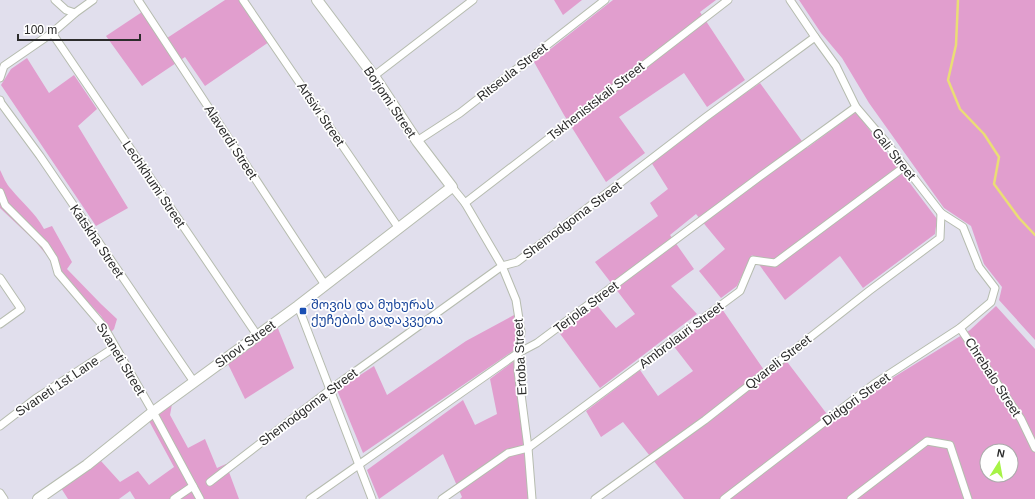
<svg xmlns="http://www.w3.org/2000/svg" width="1035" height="499" font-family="Helvetica,'Noto Sans Georgian',sans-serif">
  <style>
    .green { fill: #e19ece; fill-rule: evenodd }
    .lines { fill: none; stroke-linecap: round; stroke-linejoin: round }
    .stream { stroke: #eadd76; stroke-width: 2.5 }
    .street-casing { stroke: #b6bcaf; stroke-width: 9 }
    .secondary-casing { stroke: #b6bcaf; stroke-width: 12 }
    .street { stroke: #fff; stroke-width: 7 }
    .secondary { stroke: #fff; stroke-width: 10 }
    .transit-dot { fill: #1a4fb4; stroke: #fff; stroke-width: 1.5 }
    .labels { text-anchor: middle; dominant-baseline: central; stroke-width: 3.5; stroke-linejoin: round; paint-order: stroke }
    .street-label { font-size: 13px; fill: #2c2c2c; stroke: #fff }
    .transit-label { font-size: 13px; fill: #164399; stroke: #fff; text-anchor: start }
  </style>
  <rect width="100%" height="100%" fill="#e1dfed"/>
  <g class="green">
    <polygon points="225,0 240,0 269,42 205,86 185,57 142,86 106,36 142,12 161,42"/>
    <polygon points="554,0 582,0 563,15"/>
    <polygon points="613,0 716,0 700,12 745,80 707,107 684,73 619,117 645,153 606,182 564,115 534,62"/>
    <polygon points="799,0 1035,0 1035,340 999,300 1002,287 984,264 971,226 944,208 869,103 842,58 821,33"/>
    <polygon points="27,58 49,93 74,75 97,109 78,126 128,208 96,226 1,85 11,69"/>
    <polygon points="760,83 807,148 856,112 937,219 935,234 863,288 840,256 785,300 752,255 737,286 721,298 699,271 725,249 696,214 670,235 694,269 671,286 697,314 600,388 558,331 595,303 616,328 635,314 595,262 658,216 650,203 668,189 651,162 710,118"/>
    <path d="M0 170C3 176 6 184 11 189 23 204 34 211 44 229L52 226 72 262 67 269 101 304 117 319 114 329 111 332 101 316 63 275 35 241 0 208Z"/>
    <path d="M996 306 1035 349V499H684L623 422 601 437 586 411 640 370 658 396 693 371 672 344 722 309 766 373 785 359 833 422 878 387 970 330ZM987 451H1011V475H987Z"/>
    <polygon points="514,315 519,347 363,453 337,390 374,366 387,395 466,341"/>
    <polygon points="277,326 294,368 245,399 228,364"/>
    <polygon points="518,358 532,499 460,499 462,497 443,454 379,499 367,470 463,400 475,425 497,414 490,379"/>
    <polygon points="172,404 170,415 188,448 205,439 217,468 226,464 239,499 135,499 130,491 119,499 68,499 61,488 101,461 120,482 138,471 149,485 174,467 149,421 167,405"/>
  </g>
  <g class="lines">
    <polyline class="stream" points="958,0 956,45 948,80 960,109 984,134 999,157 994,184 1019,218 1035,235"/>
    <g class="street-casing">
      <g id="street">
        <polyline points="55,0 66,10 75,13"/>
        <polyline points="138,0 325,285"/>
        <polyline points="243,0 398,227"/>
        <polyline points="52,33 257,335"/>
        <polyline points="374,76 473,0"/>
        <polyline points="0,78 4,66 52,33 75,13 93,0"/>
        <polyline points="0,100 1,103 40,156 194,382"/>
        <polyline points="417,141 460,113 605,0"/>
        <polyline points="452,187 465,203 502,266 516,300 521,332 518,353 518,371 528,448 532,499"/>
        <polyline points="0,192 5,205 45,245 54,259 58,273 104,327 153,412 200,499"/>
        <polyline points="465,203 728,0"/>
        <polyline points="0,278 21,309 0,324"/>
        <polyline points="298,306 372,499"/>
        <polyline points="960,328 1021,419 1035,448"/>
        <polyline points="0,426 35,399 115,347"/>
        <polyline points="210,482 331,389 502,266 517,262 706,117 815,37"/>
        <polyline points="0,493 4,499"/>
        <polyline points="174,499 193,486"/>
        <polyline points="310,499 518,353 537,343 762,175 856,107"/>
        <polyline points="442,499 508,453 528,448 740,291 753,260 775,263 904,167"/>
        <polyline points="595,499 705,420 869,291 940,238 941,213"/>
        <polyline points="724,499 874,384 960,328 991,302 995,288 979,267 963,227 941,213 885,141 856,107 836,66 815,37 790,0"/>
        <polyline points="851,499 927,441 950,445 968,499"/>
      </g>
    </g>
    <g class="secondary-casing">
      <polyline id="secondary" points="38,499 87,465 153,412 298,306 452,187 417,141 374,76 317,0"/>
    </g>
    <use href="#street" class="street"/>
    <use href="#secondary" class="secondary"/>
  </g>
  <rect class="transit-dot" x="299" y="307" width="8" height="8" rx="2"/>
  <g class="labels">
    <g class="street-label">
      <text transform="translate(512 72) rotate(-38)">Ritseula Street</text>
      <text transform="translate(596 101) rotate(-38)">Tskhenistskali Street</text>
      <text transform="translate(390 102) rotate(56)">Borjomi Street</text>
      <text transform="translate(321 114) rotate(56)">Artsivi Street</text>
      <text transform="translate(231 142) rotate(57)">Alaverdi Street</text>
      <text transform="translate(894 154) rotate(52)">Gali Street</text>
      <text transform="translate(154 184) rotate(56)">Lechkhumi Street</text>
      <text transform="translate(572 220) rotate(-37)">Shemodgoma Street</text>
      <text transform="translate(97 241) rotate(56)">Katskha Street</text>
      <text transform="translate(586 307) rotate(-37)">Terjola Street</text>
      <text transform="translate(681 335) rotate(-37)">Ambrolauri Street</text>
      <text transform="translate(245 344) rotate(-36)">Shovi Street</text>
      <text transform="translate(520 357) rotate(-93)">Ertoba Street</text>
      <text transform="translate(121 359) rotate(59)">Svaneti Street</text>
      <text transform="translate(778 362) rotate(-38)">Qvareli Street</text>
      <text transform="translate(993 377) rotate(57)">Chrebalo Street</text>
      <text transform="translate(57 386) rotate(-34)">Svaneti 1st Lane</text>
      <text transform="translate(856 399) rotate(-36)">Didgori Street</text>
      <text transform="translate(308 407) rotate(-37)">Shemodgoma Street</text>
    </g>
    <g class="transit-label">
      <text x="311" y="304">შოვის და მუხურას<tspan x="311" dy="15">ქუჩების გადაკვეთა</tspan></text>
    </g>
  </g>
  <g transform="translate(999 463) rotate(11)"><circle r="19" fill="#ffffff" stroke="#ababab"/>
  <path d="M0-3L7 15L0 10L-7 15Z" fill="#a7f346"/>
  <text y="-6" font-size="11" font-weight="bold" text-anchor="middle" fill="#2c2c2c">N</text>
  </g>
  <path d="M18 34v6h122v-6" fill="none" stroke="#2c2c2c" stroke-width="2"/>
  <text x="24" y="34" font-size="12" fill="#2c2c2c" stroke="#ffffff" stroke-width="3" paint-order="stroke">100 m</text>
</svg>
